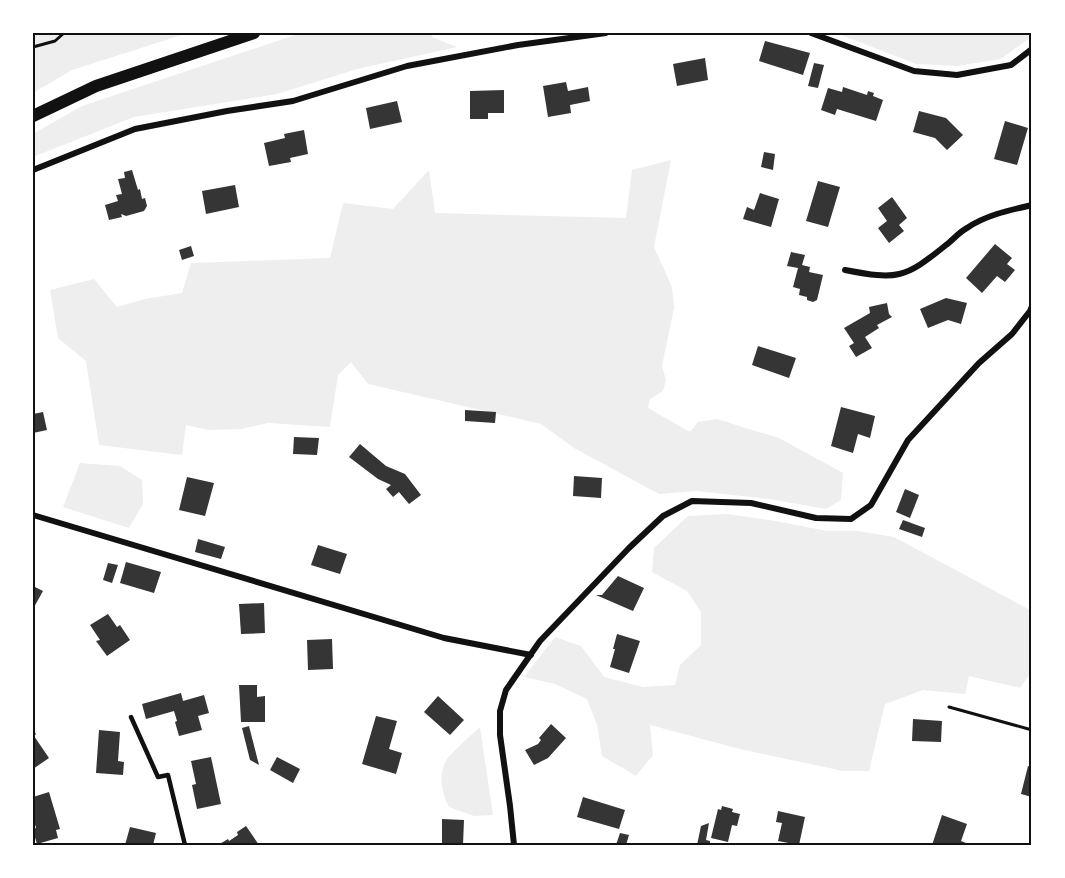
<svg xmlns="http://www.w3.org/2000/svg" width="1065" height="878" font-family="Poppins,sans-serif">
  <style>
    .green { fill: #eee }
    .building { fill: #353535 }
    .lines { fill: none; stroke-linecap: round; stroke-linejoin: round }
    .path { stroke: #111; stroke-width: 3 }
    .service { stroke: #111; stroke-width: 4.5 }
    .minor { stroke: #111; stroke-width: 6 }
    .secondary { stroke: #111; stroke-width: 12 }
    .neatline { fill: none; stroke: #111; stroke-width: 2 }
  </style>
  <rect width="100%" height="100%" fill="#fff"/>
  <g class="green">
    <polygon points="33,33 188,33 72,70 33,93"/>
    <polygon points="301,33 433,33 432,37 457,47 357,69 277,94 134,117 33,157 33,134 82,106"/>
    <polygon points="836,33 1032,33 1031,37 1001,59 957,66 916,64"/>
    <polygon points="671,160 654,247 672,287 674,308 662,366 666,380 663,391 650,399 648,408 690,432 698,422 717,419 779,438 843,473 841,500 826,509 769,499 697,491 659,494 574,448 541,424 368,384 351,362 338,375 330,427 268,423 241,429 208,430 186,425 182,455 99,445 86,361 58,338 50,290 94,279 117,307 145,299 182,293 191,263 330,258 343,203 393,209 429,170 435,213 626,218 632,170"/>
    <polygon points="80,463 120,466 142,480 143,504 129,528 63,507"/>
    <polygon points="727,514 776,521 827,531 857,531 894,537 1032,611 1032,671 1020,688 969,676 965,694 923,690 885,704 869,771 843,771 740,749 650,725 653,755 636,776 602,756 597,725 587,699 555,684 524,677 555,637 581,646 604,677 643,687 675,685 680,665 701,645 701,612 687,591 652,572 654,548 688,516"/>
    <path d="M480 727 493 815 474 816 449 807C442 794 438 775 446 761 449 754 473 734 480 727Z"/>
  </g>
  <g class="building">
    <polygon points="765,41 810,53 803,75 759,61"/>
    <polygon points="705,58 708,80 677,86 673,64"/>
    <polygon points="814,63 824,65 818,88 808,86"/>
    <polygon points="566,82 568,91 588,87 590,101 570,105 571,113 548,117 543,86"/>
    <polygon points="843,87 867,95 868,91 874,93 873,96 883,100 876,121 837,109 835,115 821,110 828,88 842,92"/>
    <polygon points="504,90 504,113 488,113 488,119 470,119 470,91"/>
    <polygon points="397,101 402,122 370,129 366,108"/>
    <polygon points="919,111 946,118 963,135 947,150 935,138 913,132"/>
    <polygon points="1005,121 1028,128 1017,165 994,159"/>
    <polygon points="304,130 308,154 290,158 291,162 269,166 264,143 285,138 284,134"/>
    <polygon points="764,152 775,154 773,170 761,167"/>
    <polygon points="132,170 138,190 140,189 142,199 145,198 147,206 144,211 126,216 121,214 122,217 109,220 105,205 118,201 116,195 122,194 118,179 125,178 124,172"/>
    <polygon points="818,181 840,187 828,227 806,221"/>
    <polygon points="235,185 239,207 206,214 202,191"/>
    <polygon points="760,193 779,199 771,227 743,219 747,207 754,210"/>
    <polygon points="892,197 907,218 899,225 904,231 889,243 878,228 887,221 878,208"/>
    <polygon points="995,244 1012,258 1007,264 1015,270 1005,282 997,276 982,293 966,278"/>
    <polygon points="191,246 194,256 182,260 179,250"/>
    <polygon points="791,252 805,255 802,265 810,267 809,272 823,275 817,300 813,302 807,300 807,297 799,295 800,289 793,287 798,268 787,266"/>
    <polygon points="946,298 967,303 961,324 948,320 928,328 920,309"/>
    <polygon points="887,303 889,314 892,317 877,325 879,328 865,337 872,348 856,357 849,346 854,343 844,328 870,313 869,307"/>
    <polygon points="758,346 796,358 789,378 752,365"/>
    <polygon points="841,407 875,416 870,438 858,434 853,453 831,446"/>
    <polygon points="465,410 496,412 495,423 465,421"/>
    <polygon points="43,412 47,430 33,433 33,414"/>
    <polygon points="294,437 319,438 317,455 293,454"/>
    <polygon points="360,444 386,466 405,474 421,495 409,504 399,492 393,497 386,489 391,485 378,479 349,457"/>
    <polygon points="574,476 602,478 601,498 573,496"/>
    <polygon points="187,477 214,483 205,516 179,510"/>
    <polygon points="905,489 919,495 910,518 896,512"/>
    <polygon points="903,520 925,528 922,537 899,529"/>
    <polygon points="198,539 225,547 221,559 195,552"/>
    <polygon points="318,545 347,554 340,574 311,565"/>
    <polygon points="126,562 161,572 154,593 120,583"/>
    <polygon points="108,563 118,565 112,583 103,580"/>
    <polygon points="618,576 644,588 633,611 596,595 602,595"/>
    <polygon points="33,586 43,591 33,609"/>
    <polygon points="264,603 265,633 241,634 239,604"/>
    <polygon points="108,614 117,627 120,625 130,640 107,656 96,641 100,640 90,625"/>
    <polygon points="617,634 640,641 629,673 610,667 615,649 613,649"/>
    <polygon points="332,639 333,669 308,670 307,640"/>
    <polygon points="239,685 257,685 257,697 265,696 265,722 241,722"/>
    <polygon points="181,693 183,701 204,695 209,713 198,716 202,730 179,736 175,722 177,721 174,711 146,719 142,704"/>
    <polygon points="438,696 464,720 450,735 424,712"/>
    <polygon points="376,716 397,721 389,749 402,753 396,774 362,764"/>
    <polygon points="913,719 942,721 941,742 912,741"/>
    <polygon points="551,724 566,738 548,758 534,765 525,750 538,744 541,740 539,738"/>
    <polygon points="249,726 259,765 250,760 242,728"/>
    <polygon points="33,729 36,734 34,736 49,758 33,769"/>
    <polygon points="99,730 120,732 118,761 124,762 123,775 96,773"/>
    <polygon points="211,757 221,804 197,809 192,785 196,784 191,761"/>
    <polygon points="277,757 300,769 293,783 270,770"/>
    <polygon points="1028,766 1032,767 1032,797 1021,794"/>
    <polygon points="49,792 60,829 56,830 58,838 37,844 33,831 33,829 36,828 33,817 33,797"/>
    <polygon points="583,797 625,810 619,829 577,817"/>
    <polygon points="722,806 733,809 732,812 740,814 737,826 732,825 728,842 711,838 718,809 721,810"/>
    <polygon points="778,811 805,817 799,845 778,841 782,823 776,822"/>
    <polygon points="942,815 967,824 961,841 971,845 932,845"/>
    <polygon points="442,819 464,820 463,845 442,845"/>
    <polygon points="709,823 706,840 710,841 710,845 697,845 701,826"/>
    <polygon points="246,826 259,845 218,845 228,839 229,841 238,835 237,832"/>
    <polygon points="130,827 156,833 153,845 125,845"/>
    <polygon points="620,833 629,835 626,845 616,845"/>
  </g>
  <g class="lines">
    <g class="path">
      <polyline points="33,47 55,41 64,33"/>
      <polyline points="949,707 1032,730"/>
    </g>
    <polyline class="service" points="131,717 158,777 168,775 185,845"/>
    <g class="minor">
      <polyline points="811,33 914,71 957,75 1011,65 1032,49"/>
      <polyline points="33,170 135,129 227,111 293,101 407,66 518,45 606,33"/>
      <path d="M845 270C897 280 904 279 946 245 953 240 959 232 967 228 986 215 1010 210 1032 205"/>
      <polyline points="33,515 444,638 531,655"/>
      <polyline points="514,845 510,806 500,735 500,711 506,690 540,641 629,548 663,516 692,501 751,503 816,518 851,519 871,505 908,440 979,363 1012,334 1030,311 1032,306"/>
    </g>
    <polyline class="secondary" points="33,116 96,86 254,33"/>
  </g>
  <rect width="1065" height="878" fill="none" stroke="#ffffff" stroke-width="69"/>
  <rect x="34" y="34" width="996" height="810" class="neatline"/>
</svg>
